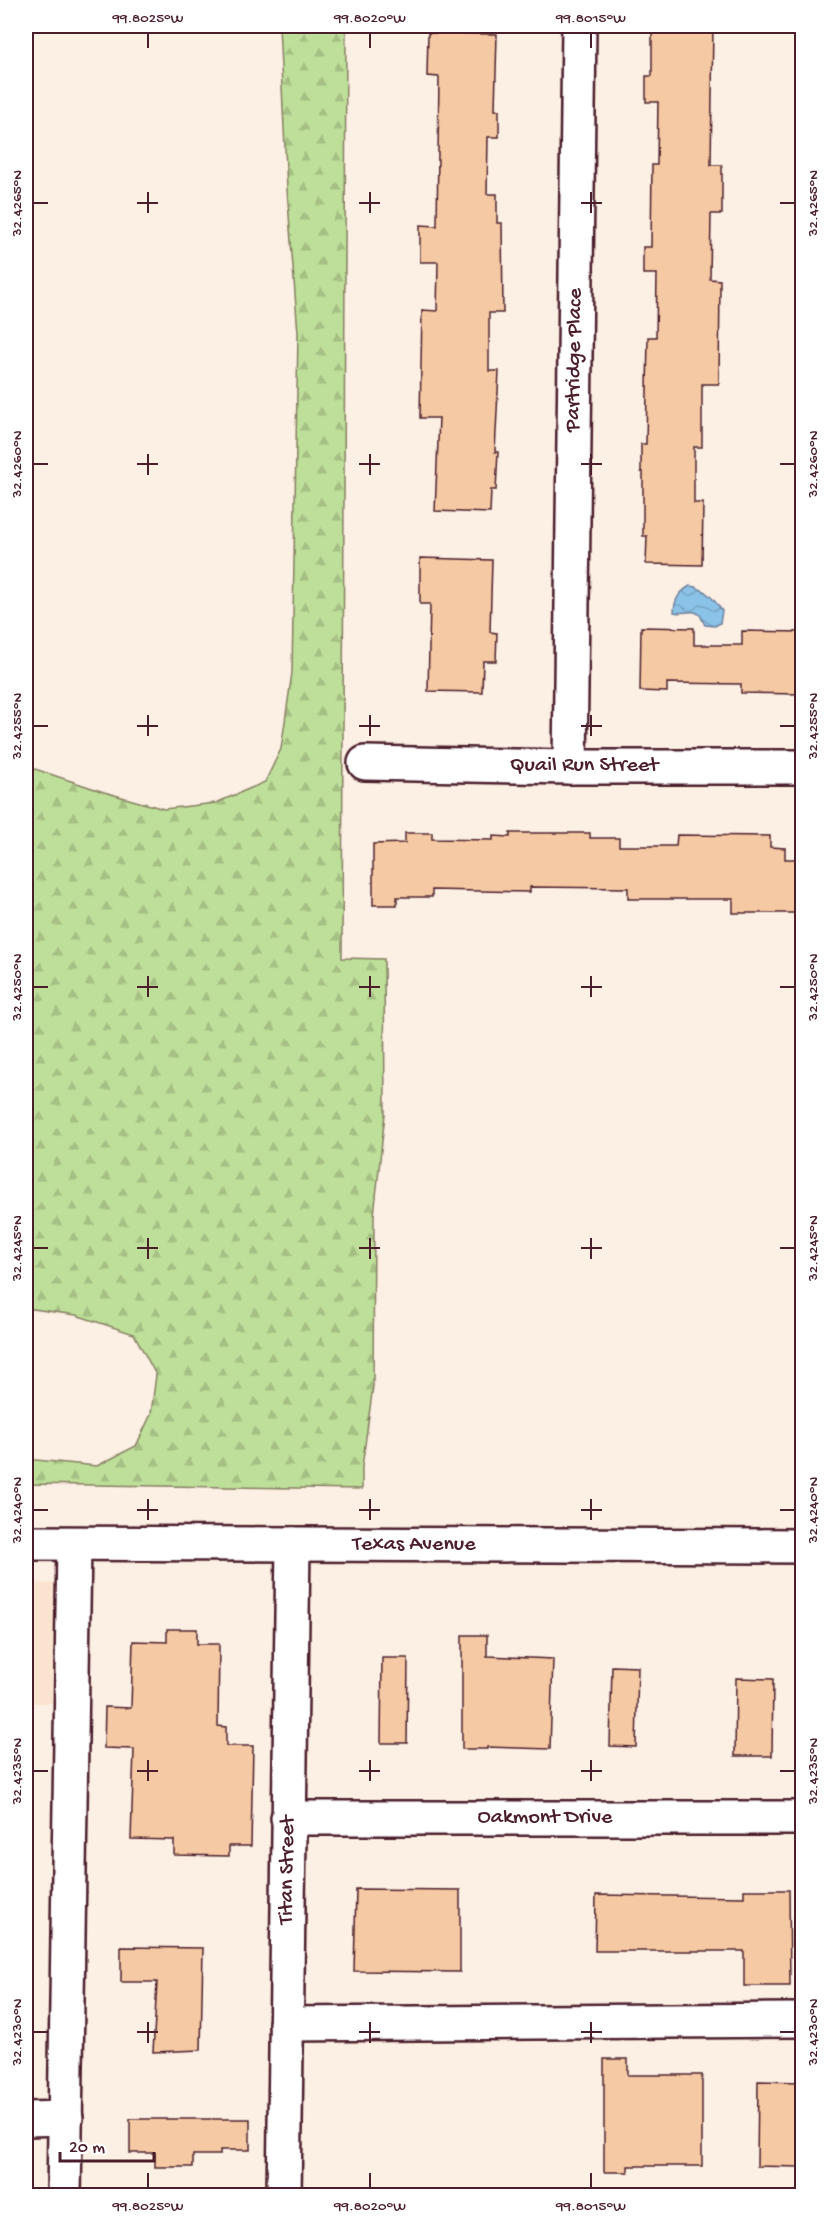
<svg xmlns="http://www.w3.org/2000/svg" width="828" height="2221" font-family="'Gochi Hand',sans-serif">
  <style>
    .built { fill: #fae4d0 }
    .forest { fill: url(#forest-firs); stroke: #847f62; stroke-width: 1.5 }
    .water { fill: url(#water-waves); stroke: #70819c; stroke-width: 1.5 }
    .building { fill: #f4c9a3; stroke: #4a1f2b; stroke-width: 1.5 }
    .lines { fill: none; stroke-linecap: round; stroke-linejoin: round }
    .minor-casing { stroke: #4a1f2b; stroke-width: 38 }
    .minor { stroke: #fff; stroke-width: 33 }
    .ticks { fill: none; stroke: #4a1f2b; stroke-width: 2 }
    .labels { text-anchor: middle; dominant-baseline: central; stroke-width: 4.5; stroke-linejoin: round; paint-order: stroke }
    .street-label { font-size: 22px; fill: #4a1f2b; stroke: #fff }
    .neatline { fill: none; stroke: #4a1f2b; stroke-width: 2 }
    .ticks-label { font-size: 15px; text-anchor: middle; fill: #4a1f2b }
  </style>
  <defs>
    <pattern id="forest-firs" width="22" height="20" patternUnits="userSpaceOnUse" patternTransform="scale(1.5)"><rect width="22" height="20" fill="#bedf99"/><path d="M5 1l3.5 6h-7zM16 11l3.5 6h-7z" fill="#a5bf84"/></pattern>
    <pattern id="water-waves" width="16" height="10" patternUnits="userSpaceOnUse" patternTransform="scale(1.5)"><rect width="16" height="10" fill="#8ac2e8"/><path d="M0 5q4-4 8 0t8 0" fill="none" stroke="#79a6c7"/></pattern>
  </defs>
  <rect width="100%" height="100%" fill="#fcefe3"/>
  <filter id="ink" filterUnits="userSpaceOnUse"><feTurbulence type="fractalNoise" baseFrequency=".0167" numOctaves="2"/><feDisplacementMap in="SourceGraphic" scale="12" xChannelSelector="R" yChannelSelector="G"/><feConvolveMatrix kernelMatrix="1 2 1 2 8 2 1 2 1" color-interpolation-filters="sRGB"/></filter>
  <g filter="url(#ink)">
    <polygon class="built" points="26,1583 58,1584 57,1703 26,1703"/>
    <polygon class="forest" points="279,26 346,26 342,958 384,959 385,1114 374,1215 373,1386 362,1467 362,1489 26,1484 26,1459 97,1466 136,1446 151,1414 156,1375 134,1334 76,1315 26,1308 26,766 104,792 164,809 216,803 265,782 281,749 292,673 298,333 287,189"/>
    <path class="water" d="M690 586C705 588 714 599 722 611L720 623 715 626 705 625C703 622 702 618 700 615 693 608 682 615 674 612 674 599 680 592 690 586Z"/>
    <g class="building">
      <polygon points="652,26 713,26 711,165 722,165 722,214 711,214 710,279 720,280 719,384 702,384 702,447 694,447 694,503 703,503 702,565 646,564 647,536 643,536 643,472 641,472 641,444 646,444 648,337 656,337 657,274 643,274 643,247 651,247 652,165 657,165 658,102 646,102 646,76 652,76"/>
      <polygon points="428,33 497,34 495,110 499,110 499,137 488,137 487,194 497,194 497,223 502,223 503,313 489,313 489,371 499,371 495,452 498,452 496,490 491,490 490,513 435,511 439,418 420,418 422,310 437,311 438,262 420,262 420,225 437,226 439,77 427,76"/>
      <polygon points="420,558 492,560 490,632 497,633 496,661 483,661 482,692 428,691 430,604 420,604"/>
      <polygon points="641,627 694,628 694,645 742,645 742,631 802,632 802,686 800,686 800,694 741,693 741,684 667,683 667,692 640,691"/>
      <polygon points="405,833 432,833 432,839 493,840 493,836 510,837 510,833 590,833 590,838 619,838 619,846 676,846 677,835 770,836 770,847 785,848 785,859 802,859 802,913 733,913 733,899 628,899 628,888 530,887 530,892 432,890 432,897 397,897 397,905 373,905 373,844 405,843"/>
      <polygon points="167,1629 197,1629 197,1644 219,1644 218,1726 226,1727 226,1746 253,1746 251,1846 229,1846 229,1856 174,1855 174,1840 131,1839 134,1749 104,1748 105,1707 131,1708 133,1641 167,1642"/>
      <polygon points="462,1635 487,1635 487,1656 553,1659 550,1749 487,1747 487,1749 462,1749"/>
      <polygon points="382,1658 408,1658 407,1743 381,1743"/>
      <polygon points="612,1666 638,1667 636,1747 610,1746"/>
      <polygon points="736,1678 773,1679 772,1756 735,1756"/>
      <polygon points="356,1889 460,1890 460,1972 354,1971"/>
      <polygon points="744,1890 789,1890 790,1986 744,1986 744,1951 595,1951 596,1895 744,1897"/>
      <polygon points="121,1947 203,1948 201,2050 153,2052 157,1982 121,1982"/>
      <polygon points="604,2059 628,2059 628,2075 702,2075 702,2166 628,2166 628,2172 604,2172"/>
      <polygon points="758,2081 801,2082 800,2167 757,2166"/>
      <polygon points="130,2119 250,2119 250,2150 220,2150 220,2155 193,2155 193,2167 155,2167 155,2153 130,2153"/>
    </g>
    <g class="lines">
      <g class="minor-casing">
        <g id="minor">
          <polyline points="365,763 570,767 802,767"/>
          <polyline points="570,767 579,26"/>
          <polyline points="26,1543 802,1546"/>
          <polyline points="288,1818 802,1818"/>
          <polyline points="286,2024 802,2020"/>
          <polyline points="26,2119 66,2118"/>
          <polyline points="64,2196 74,1544"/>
          <polyline points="284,2196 293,1544"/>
        </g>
      </g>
      <use href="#minor" class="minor"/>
    </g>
  </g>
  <path class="ticks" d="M148 33V48M370 33V48M591 33V48M148 192V213M370 192V213M591 192V213M33 203H48M137 203H158M359 203H380M581 203H602M780 203H795M148 454V475M370 454V475M591 454V475M33 464H48M137 464H158M359 464H380M581 464H602M780 464H795M148 715V736M370 715V736M591 715V736M33 726H48M137 726H158M359 726H380M581 726H602M780 726H795M148 976V997M370 976V997M591 976V997M33 987H48M137 987H158M359 987H380M581 987H602M780 987H795M148 1238V1259M370 1238V1259M591 1238V1259M33 1248H48M137 1248H158M359 1248H380M581 1248H602M780 1248H795M148 1499V1520M370 1499V1520M591 1499V1520M33 1510H48M137 1510H158M359 1510H380M581 1510H602M780 1510H795M148 1760V1781M370 1760V1781M591 1760V1781M33 1771H48M137 1771H158M359 1771H380M581 1771H602M780 1771H795M148 2022V2043M370 2022V2043M591 2022V2043M33 2032H48M137 2032H158M359 2032H380M581 2032H602M780 2032H795M148 2173V2188M370 2173V2188M591 2173V2188"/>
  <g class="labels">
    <g class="street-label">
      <text transform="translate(575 360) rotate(-89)">Partridge Place</text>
      <text x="584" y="766">Quail Run Street</text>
      <text x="414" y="1545">Texas Avenue</text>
      <text x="545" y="1818">Oakmont Drive</text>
      <text transform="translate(288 1870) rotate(-89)">Titan Street</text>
    </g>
  </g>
  <rect width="828" height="2221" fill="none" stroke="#fff" stroke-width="66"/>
  <path d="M60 2152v9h94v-9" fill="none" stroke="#4a1f2b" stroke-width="3"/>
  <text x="69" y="2152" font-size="18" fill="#4a1f2b" stroke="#ffffff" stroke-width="4.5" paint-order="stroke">20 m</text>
  <rect x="33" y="33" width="762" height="2155" class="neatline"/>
  <g class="ticks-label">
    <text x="148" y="22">99.8025°W</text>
    <text x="370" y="22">99.8020°W</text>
    <text x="591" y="22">99.8015°W</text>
    <text transform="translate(16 203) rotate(-90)" y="5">32.4265°N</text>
    <text transform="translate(812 203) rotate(-90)" y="5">32.4265°N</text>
    <text transform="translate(16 464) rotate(-90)" y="5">32.4260°N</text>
    <text transform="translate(812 464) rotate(-90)" y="5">32.4260°N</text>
    <text transform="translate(16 726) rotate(-90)" y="5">32.4255°N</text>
    <text transform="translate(812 726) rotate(-90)" y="5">32.4255°N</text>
    <text transform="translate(16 987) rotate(-90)" y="5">32.4250°N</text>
    <text transform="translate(812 987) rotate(-90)" y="5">32.4250°N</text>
    <text transform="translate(16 1248) rotate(-90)" y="5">32.4245°N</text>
    <text transform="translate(812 1248) rotate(-90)" y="5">32.4245°N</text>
    <text transform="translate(16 1510) rotate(-90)" y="5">32.4240°N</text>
    <text transform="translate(812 1510) rotate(-90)" y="5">32.4240°N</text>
    <text transform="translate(16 1771) rotate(-90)" y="5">32.4235°N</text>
    <text transform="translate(812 1771) rotate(-90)" y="5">32.4235°N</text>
    <text transform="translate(16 2032) rotate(-90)" y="5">32.4230°N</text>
    <text transform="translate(812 2032) rotate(-90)" y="5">32.4230°N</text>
    <text x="148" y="2210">99.8025°W</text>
    <text x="370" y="2210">99.8020°W</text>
    <text x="591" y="2210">99.8015°W</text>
  </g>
</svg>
